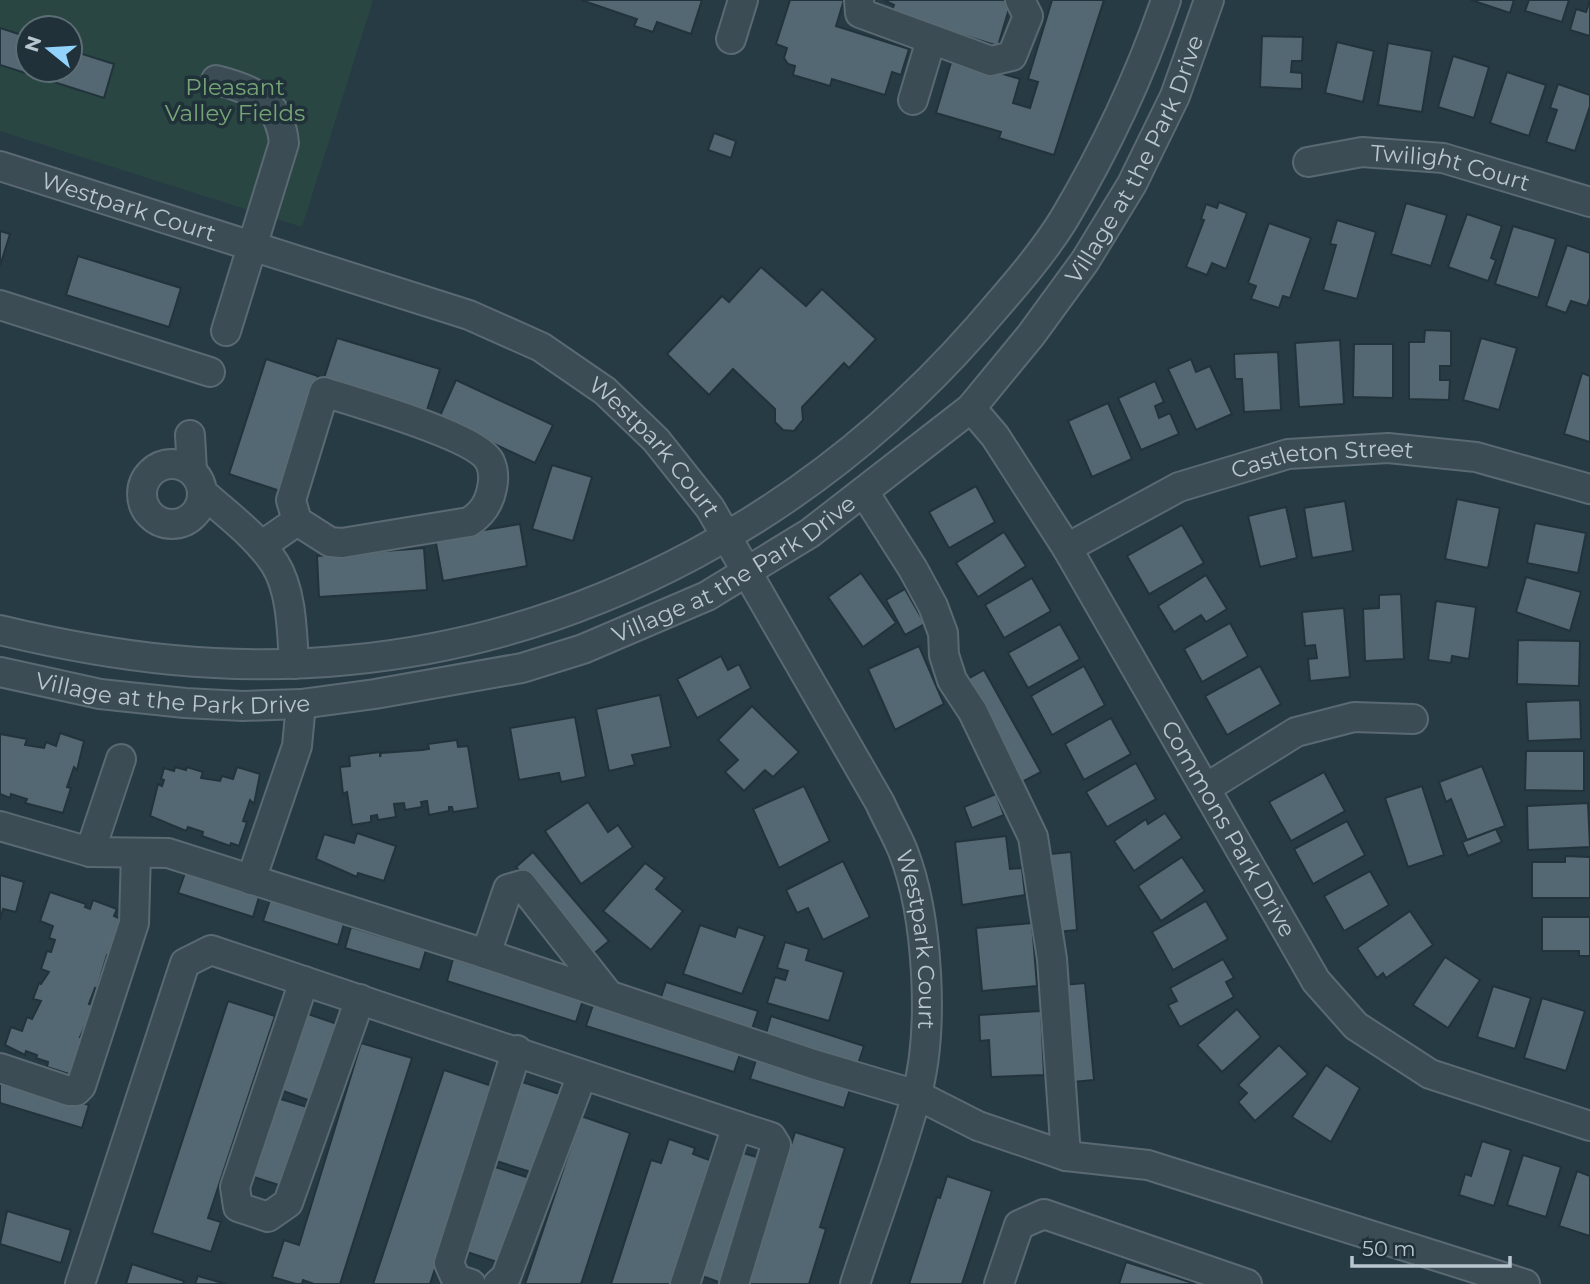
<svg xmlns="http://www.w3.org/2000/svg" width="1590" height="1284" font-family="Montserrat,sans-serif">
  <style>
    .green { fill: #294642; fill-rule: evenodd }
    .building { fill: #536872; stroke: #22333c; stroke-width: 2 }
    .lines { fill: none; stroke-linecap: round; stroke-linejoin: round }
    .minor-casing { stroke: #5a6972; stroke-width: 32 }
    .minor { stroke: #3c4c54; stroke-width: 28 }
    .labels { text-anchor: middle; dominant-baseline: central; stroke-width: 7; stroke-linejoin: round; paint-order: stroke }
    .park-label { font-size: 23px; fill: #77a477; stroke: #20313a }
    .street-label { font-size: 23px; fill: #b9c6ce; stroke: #20313a }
  </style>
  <rect width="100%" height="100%" fill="#273b45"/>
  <path class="green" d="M0 0H373L302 227 0 131ZM28 28H70V70H28Z"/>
  <g class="building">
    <polygon points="581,0 702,0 691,34 657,22 653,32 634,26 637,19"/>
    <polygon points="790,0 844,0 836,26 909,49 901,75 892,72 885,95 832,79 830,86 793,75 795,66 788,64 784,58 787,48 776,44"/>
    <polygon points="884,0 1004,0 1011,2 998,46 891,13 894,5"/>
    <polygon points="1052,0 1104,0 1054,155 999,138 1001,132 936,113 952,59 1020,79 1013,103 1030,108 1038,82 1028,79"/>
    <polygon points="1471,0 1514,0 1510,13"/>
    <polygon points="1529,0 1569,0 1562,22 1525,11"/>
    <polygon points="1590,0 1590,36 1570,30 1576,9 1586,12"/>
    <polygon points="0,28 28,37 28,70 70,70 70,50 114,64 104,98 0,65"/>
    <polygon points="1262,36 1303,37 1302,61 1292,61 1291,72 1302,73 1302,89 1260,87"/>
    <polygon points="1337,42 1374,51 1363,102 1325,93"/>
    <polygon points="1388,43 1432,51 1422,112 1378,105"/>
    <polygon points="1453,56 1489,67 1474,118 1438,107"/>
    <polygon points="1507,72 1546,85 1529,136 1490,123"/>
    <polygon points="1558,84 1590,95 1590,106 1575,151 1546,142 1557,110 1550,108"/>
    <polygon points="714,133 736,141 731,158 708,150"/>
    <polygon points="1219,202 1247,213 1226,269 1212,263 1207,275 1186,267 1204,220 1201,219 1206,204 1217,208"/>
    <polygon points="1406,203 1447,215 1431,266 1391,254"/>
    <polygon points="1467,214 1502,226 1491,258 1496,260 1488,281 1448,267"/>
    <polygon points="1337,220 1376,232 1357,299 1323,290 1336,245 1330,244"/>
    <polygon points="1269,223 1311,238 1290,298 1283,296 1279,308 1251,299 1256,286 1248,283"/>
    <polygon points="1513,226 1556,239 1538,298 1495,284"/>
    <polygon points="0,231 10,234 0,266"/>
    <polygon points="1567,245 1590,253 1590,298 1587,306 1571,301 1566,313 1546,306"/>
    <polygon points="78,256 181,288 169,327 66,295"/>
    <polygon points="761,267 806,306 822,289 876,339 849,368 844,363 802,407 803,420 794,431 783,430 775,422 775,409 733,369 709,395 667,354 722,296 729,302"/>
    <polygon points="1425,330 1451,331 1451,366 1440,366 1440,380 1450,380 1449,400 1409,399 1409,342 1424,342"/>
    <polygon points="337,338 440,369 427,410 324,378"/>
    <polygon points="1481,338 1517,348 1499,410 1463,400"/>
    <polygon points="1340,340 1344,404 1299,407 1295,343"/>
    <polygon points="1354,344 1393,344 1393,398 1353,397"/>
    <polygon points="1278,352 1281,410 1244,412 1242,379 1235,379 1234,354"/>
    <polygon points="266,359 318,376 280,491 229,474"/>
    <polygon points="1191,359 1196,372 1210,366 1232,414 1196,430 1168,369"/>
    <polygon points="1582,373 1590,376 1590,442 1564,434"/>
    <polygon points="456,380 553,425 535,463 439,418"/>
    <polygon points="1155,381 1164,402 1155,406 1159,418 1170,413 1179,434 1141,450 1118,398"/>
    <polygon points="1108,403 1132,459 1092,477 1068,421"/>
    <polygon points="552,465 592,477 573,541 532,529"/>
    <polygon points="976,486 995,522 949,548 929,512"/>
    <polygon points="1457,499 1500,508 1488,568 1445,559"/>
    <polygon points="1345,501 1353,551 1312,558 1304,508"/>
    <polygon points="1286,507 1297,558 1260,567 1248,516"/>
    <polygon points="1535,523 1586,533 1578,573 1527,563"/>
    <polygon points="520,524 527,566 443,581 435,538"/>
    <polygon points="1182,525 1204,563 1149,594 1127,556"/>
    <polygon points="1004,532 1026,566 978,597 956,563"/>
    <polygon points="424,548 427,590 319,597 317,556"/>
    <polygon points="861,573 896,623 863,647 828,597"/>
    <polygon points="1206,575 1227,609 1206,622 1201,615 1174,632 1158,606"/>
    <polygon points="1526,577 1581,592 1570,631 1516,612"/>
    <polygon points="1032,578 1051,611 1004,638 985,605"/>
    <polygon points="905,589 925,624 905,635 886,600"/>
    <polygon points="1401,594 1404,659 1365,661 1363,609 1379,608 1379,595"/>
    <polygon points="1436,601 1476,607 1469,659 1452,656 1451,663 1428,660"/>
    <polygon points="1344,608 1350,677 1310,681 1308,659 1317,658 1315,645 1305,646 1302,612"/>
    <polygon points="1230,623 1248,656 1202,682 1184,649"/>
    <polygon points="1060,624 1080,659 1028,688 1008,653"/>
    <polygon points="1518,640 1580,641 1579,686 1517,684"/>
    <polygon points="919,646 944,704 895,730 868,669"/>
    <polygon points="721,656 728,670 739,664 751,688 697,718 677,679"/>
    <polygon points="1084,666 1105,705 1052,735 1031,696"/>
    <polygon points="1260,666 1281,704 1227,735 1205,696"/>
    <polygon points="984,670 1041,772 1022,782 966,680"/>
    <polygon points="660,695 671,747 632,755 635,765 609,771 596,709"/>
    <polygon points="1580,700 1581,739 1528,741 1526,702"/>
    <polygon points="752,706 799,752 773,777 765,770 744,791 725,772 738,760 718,740"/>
    <polygon points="575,717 586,777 561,782 559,773 519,780 510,728"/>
    <polygon points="1111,718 1131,754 1084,780 1065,744"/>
    <polygon points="60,733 84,741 77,770 74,767 67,787 71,788 63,813 25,803 27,799 11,794 10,798 0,794 0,734 27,739 25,745 44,748 46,742 56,746"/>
    <polygon points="457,740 458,747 468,746 478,808 453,812 452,807 449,807 449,811 429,815 427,801 421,802 422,807 405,810 404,803 394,804 396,817 378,820 377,815 371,816 371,822 352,825 347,792 343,794 340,767 350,766 349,756 380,752 380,757 381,753 422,750 429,749 428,744"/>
    <polygon points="1526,751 1584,751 1584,791 1525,790"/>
    <polygon points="1136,763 1156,799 1107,827 1086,792"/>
    <polygon points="1482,766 1505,826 1467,840 1451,799 1446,802 1439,782"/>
    <polygon points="175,767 186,770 187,767 203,772 201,778 220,781 222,776 233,779 237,767 260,774 254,804 250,800 243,821 247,822 239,846 231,843 230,846 202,836 203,832 188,827 186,831 150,816 158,784 162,786 164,780 161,779 164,768 174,771"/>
    <polygon points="1324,772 1345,811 1291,841 1269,802"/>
    <polygon points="804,786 830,841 779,868 753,809"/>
    <polygon points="1422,786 1444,855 1408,867 1385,798"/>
    <polygon points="996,794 1004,815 972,828 964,807"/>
    <polygon points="588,802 608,832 618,825 633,847 581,884 545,831"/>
    <polygon points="1588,803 1590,847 1528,850 1527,806"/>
    <polygon points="1165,813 1182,838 1134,871 1114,841 1146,819 1148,824"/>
    <polygon points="1347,821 1365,855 1313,884 1294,849"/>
    <polygon points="1496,829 1502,842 1468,856 1462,842"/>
    <polygon points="357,833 396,846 384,881 358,873 357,877 316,859 324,834 354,843"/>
    <polygon points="1006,836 1010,869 1022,868 1025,895 962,905 955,842"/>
    <polygon points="533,852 609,941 591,956 516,867"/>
    <polygon points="1071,852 1077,930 1056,932 1050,854"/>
    <polygon points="1565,856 1590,857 1590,898 1532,898 1532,862 1565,862"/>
    <polygon points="1182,857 1205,891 1161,921 1138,886"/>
    <polygon points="843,861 870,917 823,940 808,908 797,913 786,890"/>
    <polygon points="645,863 665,878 656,889 683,911 651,950 603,911"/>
    <polygon points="1370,871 1389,905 1344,931 1324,896"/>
    <polygon points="185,873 259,897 253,917 178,893"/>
    <polygon points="0,875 24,882 16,912 3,909 0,920"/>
    <polygon points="50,892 86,904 85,907 90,909 93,900 117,909 114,916 121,919 111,955 107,955 97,989 95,988 89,1004 95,1005 80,1037 87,1039 72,1075 47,1067 48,1062 36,1058 37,1055 26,1051 25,1055 5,1045 11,1027 22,1031 27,1017 32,1019 41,1001 33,999 39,983 41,984 49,972 41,969 47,951 51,952 55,940 49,938 53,926 40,921"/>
    <polygon points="270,900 344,924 338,945 263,921"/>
    <polygon points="1206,901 1228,939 1173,970 1152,932"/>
    <polygon points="1410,911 1433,945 1386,978 1383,973 1377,978 1357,948"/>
    <polygon points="1542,917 1590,917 1590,956 1579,956 1579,951 1542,951"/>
    <polygon points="1032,923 1037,986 982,991 976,928"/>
    <polygon points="700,925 735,937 738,927 765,936 742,994 683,974"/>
    <polygon points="351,927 426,950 420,970 345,948"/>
    <polygon points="785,942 809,949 806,960 844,972 829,1021 767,1003 775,977 785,980 788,971 777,968"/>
    <polygon points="1445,957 1480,980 1448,1028 1413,1005"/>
    <polygon points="453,959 583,1000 576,1022 447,981"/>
    <polygon points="1223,959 1234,978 1226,982 1234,997 1180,1027 1168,1005 1177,1001 1170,988"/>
    <polygon points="666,982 758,1011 751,1032 659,1003"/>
    <polygon points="1085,983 1094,1080 1072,1082 1063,985"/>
    <polygon points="1493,986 1531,998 1515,1049 1477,1037"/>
    <polygon points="1542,998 1585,1011 1566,1071 1524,1058"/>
    <polygon points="228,1001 275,1016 208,1218 221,1222 211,1252 152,1233"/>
    <polygon points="593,1005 741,1051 734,1072 586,1026"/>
    <polygon points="1237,1009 1261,1037 1222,1072 1197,1045"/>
    <polygon points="1041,1011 1044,1075 991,1077 989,1040 980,1041 979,1015"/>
    <polygon points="302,1012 346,1027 319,1104 275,1088"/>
    <polygon points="771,1016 864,1046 857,1067 765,1037"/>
    <polygon points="361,1043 412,1058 340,1284 314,1284 303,1280 302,1284 296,1284 272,1277 284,1240 299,1245"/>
    <polygon points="1279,1045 1308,1074 1255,1121 1238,1102 1247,1093 1238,1085"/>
    <polygon points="757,1057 851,1086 844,1108 750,1079"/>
    <polygon points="1326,1065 1360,1088 1331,1142 1292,1117"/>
    <polygon points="444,1070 495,1087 430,1284 373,1284"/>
    <polygon points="0,1078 89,1105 82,1128 0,1103"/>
    <polygon points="519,1081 563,1095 537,1174 493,1160"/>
    <polygon points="274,1097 317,1110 291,1189 248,1175"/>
    <polygon points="581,1116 630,1133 581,1284 525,1284"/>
    <polygon points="795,1132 845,1148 820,1227 826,1229 809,1284 748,1284"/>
    <polygon points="669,1139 695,1148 693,1154 712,1161 673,1284 611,1284 651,1160 661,1163"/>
    <polygon points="1482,1141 1511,1150 1494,1206 1459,1195 1465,1174 1471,1176"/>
    <polygon points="740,1152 763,1159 724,1284 702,1276"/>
    <polygon points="1523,1155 1561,1167 1546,1217 1507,1205"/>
    <polygon points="492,1166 536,1180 500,1263 464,1251"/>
    <polygon points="1577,1171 1590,1176 1590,1236 1559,1226"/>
    <polygon points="947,1176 992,1191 962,1284 909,1284 937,1197 940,1198"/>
    <polygon points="7,1211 71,1230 61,1263 0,1244"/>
    <polygon points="1126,1262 1196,1284 1119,1284"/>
    <polygon points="132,1264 184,1281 183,1284 126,1284"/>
    <polygon points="198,1276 226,1284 195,1284"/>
  </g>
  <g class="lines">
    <g class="minor-casing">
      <g id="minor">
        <polyline points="859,0 860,13 991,61 1012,56 1028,16 1020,0"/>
        <polyline points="731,39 743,0"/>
        <path d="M216 80C253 89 280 101 284 143L226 331"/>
        <polyline points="913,100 931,40"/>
        <path id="s1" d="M1308 162 1362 152 1443 158 1590 202"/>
        <path id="s2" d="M0 166 469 315 541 347 605 391 656 440 710 508 880 803C887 819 896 834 903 851 928 915 935 1030 916 1097 899 1160 875 1222 855 1284"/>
        <polyline points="0,305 210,372"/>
        <path id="s3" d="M971 408 995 436 1067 548 1316 981 1356 1026 1430 1074 1590 1126"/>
        <polyline points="190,435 192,471"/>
        <circle cx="172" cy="494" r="30"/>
        <path d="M202 492C226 514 257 536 275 564 292 591 292 633 294 664"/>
        <polyline points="864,492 913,569 933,606 943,633 944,655 952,680 973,712 1033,837 1052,959 1066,1156"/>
        <path d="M261 546 297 521 291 500 324 392C355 402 477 436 490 462 494 471 494 479 492 488 489 504 482 514 469 522L342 543 330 542 297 521"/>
        <path id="s4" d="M1067 548 1179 487 1288 454 1388 448 1476 457 1590 489"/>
        <path d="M0 630C117 658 228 672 349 660 593 637 817 511 977 329 1007 294 1040 258 1064 219 1105 150 1140 76 1166 0"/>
        <path id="s5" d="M0 672 100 694 185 703 243 706 301 704 375 694 522 668 583 649 707 596 810 533 971 408 1031 335 1085 261 1132 184 1175 96 1209 0"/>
        <polyline points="1206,788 1296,732 1354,717 1413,719"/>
        <polyline points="0,826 90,852 168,853 486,954"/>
        <polyline points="90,852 121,759"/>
        <polyline points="251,880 297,746 301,704"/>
        <polyline points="304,981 235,1187 238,1207 268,1217 288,1203 360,999"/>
        <polyline points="607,993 522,885 508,889 486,954 813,1064 917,1095 978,1126 1066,1156 1148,1165 1525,1284"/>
        <polyline points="0,1068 69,1091 76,1091 81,1086 134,923 136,853"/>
        <polyline points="80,1284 185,963 211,950 737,1126 685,1284"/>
        <polyline points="471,1284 456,1279 449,1263 517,1050"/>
        <polyline points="498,1284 506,1277 582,1075"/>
        <polyline points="734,1284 776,1145 771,1137 737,1126"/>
        <polyline points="999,1284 1019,1225 1044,1214 1247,1284"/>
      </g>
    </g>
    <use href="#minor" class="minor"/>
  </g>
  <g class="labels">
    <g class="park-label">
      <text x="235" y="87">Pleasant<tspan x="235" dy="26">Valley Fields</tspan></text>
    </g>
    <g class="street-label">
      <text stroke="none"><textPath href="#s5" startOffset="1351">Village at the Park Drive</textPath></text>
      <text stroke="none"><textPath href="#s1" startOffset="145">Twilight Court</textPath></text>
      <text stroke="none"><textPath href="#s2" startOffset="135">Westpark Court</textPath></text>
      <text stroke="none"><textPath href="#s2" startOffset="723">Westpark Court</textPath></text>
      <text stroke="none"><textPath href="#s4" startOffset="275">Castleton Street</textPath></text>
      <text stroke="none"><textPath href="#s5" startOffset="763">Village at the Park Drive</textPath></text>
      <text stroke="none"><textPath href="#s5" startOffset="175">Village at the Park Drive</textPath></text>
      <text stroke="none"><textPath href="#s3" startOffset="494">Commons Park Drive</textPath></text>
      <text stroke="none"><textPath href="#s2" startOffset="1290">Westpark Court</textPath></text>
    </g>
  </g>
  <g transform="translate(49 49) rotate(288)"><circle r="33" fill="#20313a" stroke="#5d6d75" stroke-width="2"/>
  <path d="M0-5L12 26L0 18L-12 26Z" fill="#91d3fb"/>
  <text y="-10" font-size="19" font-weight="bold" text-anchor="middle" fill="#b9c6ce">N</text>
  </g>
  <path d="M1352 1256v10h158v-10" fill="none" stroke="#b9c6ce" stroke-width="3.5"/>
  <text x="1362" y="1256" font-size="21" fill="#b9c6ce" stroke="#20313a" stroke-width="5" paint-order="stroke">50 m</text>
</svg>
